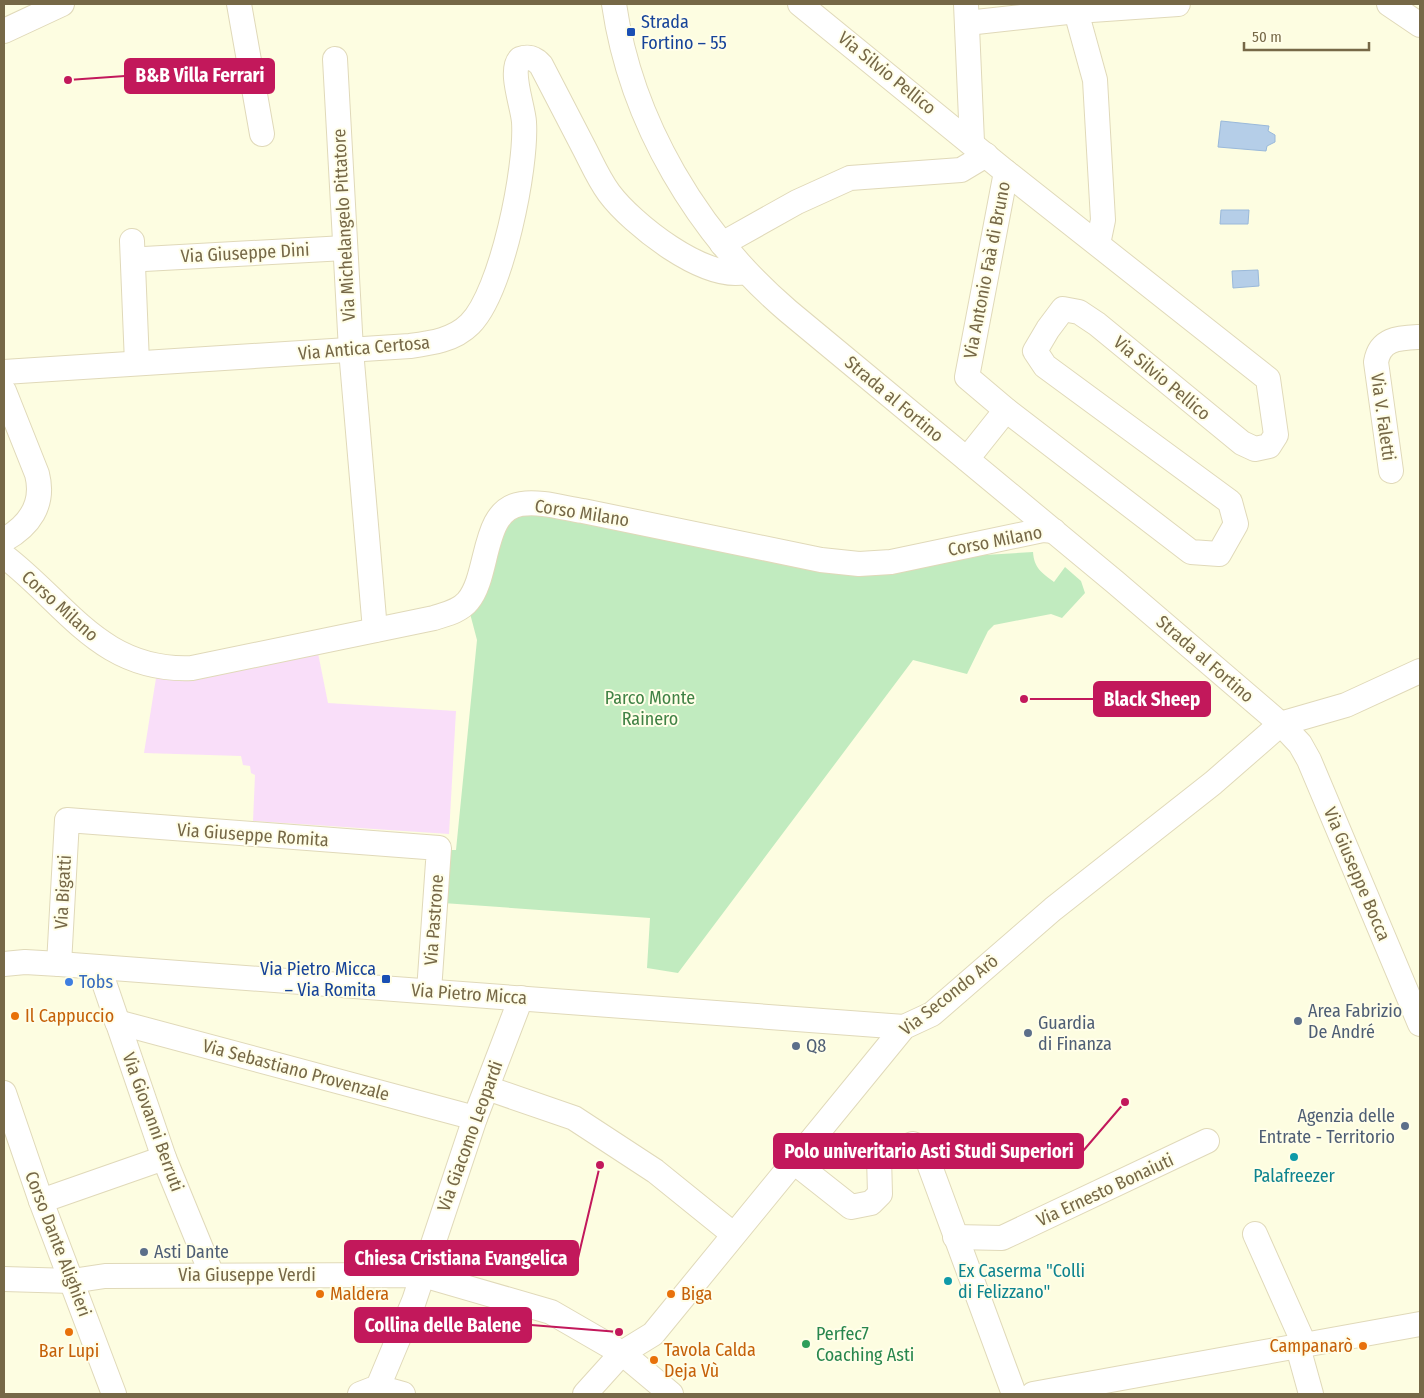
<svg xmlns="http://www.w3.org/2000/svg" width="1424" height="1398" font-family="'Fira Sans Condensed',sans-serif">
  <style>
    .education { fill: #f9def9 }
    .green { fill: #c1ebbf }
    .water { fill: #b5cee8; stroke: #9ab9da }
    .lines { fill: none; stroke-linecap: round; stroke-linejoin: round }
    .minor-casing { stroke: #e0d9b9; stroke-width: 26 }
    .minor { stroke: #fff; stroke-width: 24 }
    .transit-dot { fill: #1a4fb4; stroke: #fffee8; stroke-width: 2 }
    .shop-dot { fill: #3f7fe0; stroke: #fffee8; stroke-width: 2 }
    .food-dot { fill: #e8710a; stroke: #fffee8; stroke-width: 2 }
    .service-dot { fill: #5c6f8a; stroke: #fffee8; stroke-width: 2 }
    .culture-dot { fill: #0f9aa8; stroke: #fffee8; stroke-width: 2 }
    .leisure-dot { fill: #2e9e5b; stroke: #fffee8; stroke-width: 2 }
    .labels { text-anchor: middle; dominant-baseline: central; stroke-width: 4; stroke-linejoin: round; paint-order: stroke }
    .transit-label { font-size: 18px; fill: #164399; stroke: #fffee8; text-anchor: start }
    .street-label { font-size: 18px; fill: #766847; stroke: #fffee8 }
    .park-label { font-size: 18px; fill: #408245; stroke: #fffee8 }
    .shop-label { font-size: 18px; fill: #366cbe; stroke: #fffee8; text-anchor: start }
    .service-label { font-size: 18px; fill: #4e5e75; stroke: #fffee8; text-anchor: start }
    .food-label { font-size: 18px; fill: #c56008; stroke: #fffee8; text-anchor: start }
    .culture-label { font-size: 18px; fill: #0d838f; stroke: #fffee8 }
    .leisure-label { font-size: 18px; fill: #27864d; stroke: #fffee8; text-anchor: start }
    .leader { fill: none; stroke: #c2185b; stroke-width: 2 }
    .callout-dot { fill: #c2185b; stroke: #fffee8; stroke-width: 2 }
    .callout { fill: #c2185b; stroke: #c2185b; stroke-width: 2 }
    .callout-label { font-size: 19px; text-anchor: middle; font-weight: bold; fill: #fff }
  </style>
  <rect width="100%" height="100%" fill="#fdfde1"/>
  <polygon class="education" points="317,648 328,703 456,711 449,834 253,821 255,775 251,773 250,766 243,765 241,756 144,753 157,672"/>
  <path class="green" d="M508 508 821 560H902L1033 552C1034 568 1042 573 1054 582L1065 567 1081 581 1085 593 1062 618 1051 614 994 625 988 631 967 674 913 660 678 973 647 968 650 918 443 903 449 850H456L477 640 467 602Z"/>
  <g class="water">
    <polygon points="1221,121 1269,126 1268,131 1275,135 1275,142 1267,146 1266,151 1218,147"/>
    <polygon points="1221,210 1249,210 1248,224 1220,224"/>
    <polygon points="1258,270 1259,286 1233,288 1232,271"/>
  </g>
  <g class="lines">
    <g class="minor-casing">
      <g id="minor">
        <polyline points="239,4 262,134"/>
        <path d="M614 4C631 122 698 234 788 311L1115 582 1276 720"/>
        <polyline points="800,4 1006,172 1268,379 1276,435 1269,446 1255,449 1242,443 1097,324 1079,312 1063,309 1048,329 1035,351 1045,366 1230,502 1236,524 1219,554 1191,552 1006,410 967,459"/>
        <polyline points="966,4 972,142"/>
        <polyline points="1074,4 1095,80 1103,220 1098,244"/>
        <polyline points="1389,4 1420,25"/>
        <polyline points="967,23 1077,11 1178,4"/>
        <polyline points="4,31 62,4"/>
        <polyline points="335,59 351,350 375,630"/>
        <polyline points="132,241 137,363"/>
        <polyline points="722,244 797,202 850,178 961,170 986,155"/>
        <polyline points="144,259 345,248"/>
        <path d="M4 372 410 346C432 343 454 340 470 324 502 292 527 167 524 122 523 106 509 71 520 59 528 56 535 58 541 65 555 92 569 119 583 146 591 161 598 178 609 193 632 224 704 281 745 272"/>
        <path d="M4 391 37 474C45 505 29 526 4 540"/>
        <polyline points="1006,410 967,377 1006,172"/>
        <path d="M1391 471 1376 362C1380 338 1399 338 1420 337"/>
        <path d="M4 556C67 604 101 672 192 668L434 618C446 614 460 611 468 601 490 575 481 510 521 504 541 501 563 508 583 511L821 560 859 564 891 562 1043 530 1054 531"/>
        <polyline points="1287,722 1346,705 1420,671"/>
        <polyline points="1285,728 1300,744 1309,760 1420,1024"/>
        <polyline points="4,964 25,962 59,964 904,1027"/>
        <polyline points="59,964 67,820 439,848 429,991"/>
        <polyline points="99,968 164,1158 212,1275"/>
        <polyline points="117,1022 475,1118"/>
        <polyline points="487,1088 574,1118 655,1171 733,1234"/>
        <polyline points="4,1093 41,1201 114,1394"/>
        <polyline points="794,1162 851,1207 871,1203 880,1194 879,1157 913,1144 924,1150 1014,1394"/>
        <polyline points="41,1201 164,1158"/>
        <polyline points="1255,1234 1305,1346"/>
        <polyline points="955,1237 1002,1238 1207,1141"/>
        <polyline points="4,1279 72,1281 105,1276 423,1275 551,1312 622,1353 671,1394"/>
        <polyline points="1298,1347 1311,1394"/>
        <polyline points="378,1387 403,1394"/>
        <polyline points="360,1394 378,1387 414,1301 475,1118 521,998"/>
        <polyline points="585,1394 622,1353 653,1334 904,1027 932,1014 1053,909 1213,783 1276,728"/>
        <polyline points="1033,1394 1420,1324"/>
      </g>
    </g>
    <use href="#minor" class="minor"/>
  </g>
  <g class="transit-dot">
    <rect x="626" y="27" width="10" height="10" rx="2.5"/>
    <rect x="381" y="974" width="10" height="10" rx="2.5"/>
  </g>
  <circle class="shop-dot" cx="69" cy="982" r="5"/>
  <g class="food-dot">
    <circle cx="15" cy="1016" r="5"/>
    <circle cx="320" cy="1294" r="5"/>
    <circle cx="671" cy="1294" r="5"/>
    <circle cx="69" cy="1332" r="5"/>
    <circle cx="1363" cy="1346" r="5"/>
    <circle cx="654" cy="1360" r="5"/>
  </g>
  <g class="service-dot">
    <circle cx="1298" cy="1021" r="5"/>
    <circle cx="1028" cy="1033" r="5"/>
    <circle cx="796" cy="1046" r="5"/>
    <circle cx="1405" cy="1126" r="5"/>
    <circle cx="144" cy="1252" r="5"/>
  </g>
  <g class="culture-dot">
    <circle cx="1294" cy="1157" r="5"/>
    <circle cx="948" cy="1281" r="5"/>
  </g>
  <circle class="leisure-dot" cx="806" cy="1344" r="5"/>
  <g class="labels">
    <g class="transit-label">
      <text x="641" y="22">Strada<tspan x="641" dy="21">Fortino – 55</tspan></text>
      <text x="376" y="969" text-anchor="end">Via Pietro Micca<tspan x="376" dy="21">– Via Romita</tspan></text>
    </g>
    <g class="street-label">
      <text transform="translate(887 73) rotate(39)">Via Silvio Pellico</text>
      <text transform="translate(344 225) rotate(-93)">Via Michelangelo Pittatore</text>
      <text transform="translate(245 253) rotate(-3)">Via Giuseppe Dini</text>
      <text transform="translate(987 270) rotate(-79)">Via Antonio Faà di Bruno</text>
      <text transform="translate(364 348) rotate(-5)">Via Antica Certosa</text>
      <text transform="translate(1162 378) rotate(40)">Via Silvio Pellico</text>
      <text transform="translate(894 399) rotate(40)">Strada al Fortino</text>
      <text transform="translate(1383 417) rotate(82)">Via V. Faletti</text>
      <text transform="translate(582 513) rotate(9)">Corso Milano</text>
      <text transform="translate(995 541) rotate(-11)">Corso Milano</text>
      <text transform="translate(60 606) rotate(42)">Corso Milano</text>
      <text transform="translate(1205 659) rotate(41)">Strada al Fortino</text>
      <text transform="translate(253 835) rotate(4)">Via Giuseppe Romita</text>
      <text transform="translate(1357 874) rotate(67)">Via Giuseppe Bocca</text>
      <text transform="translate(63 892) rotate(-87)">Via Bigatti</text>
      <text transform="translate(434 920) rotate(-86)">Via Pastrone</text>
      <text transform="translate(469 994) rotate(4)">Via Pietro Micca</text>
      <text transform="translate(949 995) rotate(-38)">Via Secondo Arò</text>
      <text transform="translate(296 1070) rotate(15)">Via Sebastiano Provenzale</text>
      <text transform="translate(153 1122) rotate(70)">Via Giovanni Berruti</text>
      <text transform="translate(470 1136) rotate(-70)">Via Giacomo Leopardi</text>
      <text transform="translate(1105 1190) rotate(-25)">Via Ernesto Bonaiuti</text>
      <text transform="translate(58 1244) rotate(69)">Corso Dante Alighieri</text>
      <text x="247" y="1275">Via Giuseppe Verdi</text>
    </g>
    <g class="park-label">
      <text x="650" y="698">Parco Monte<tspan x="650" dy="21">Rainero</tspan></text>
    </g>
    <g class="shop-label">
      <text x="79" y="982">Tobs</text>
    </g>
    <g class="service-label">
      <text x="1308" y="1011">Area Fabrizio<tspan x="1308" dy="21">De André</tspan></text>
      <text x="1038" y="1023">Guardia<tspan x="1038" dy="21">di Finanza</tspan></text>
      <text x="806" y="1046">Q8</text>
      <text x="1395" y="1116" text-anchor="end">Agenzia delle<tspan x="1395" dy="21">Entrate - Territorio</tspan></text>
      <text x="154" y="1252">Asti Dante</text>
    </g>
    <g class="food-label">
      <text x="25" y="1016">Il Cappuccio</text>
      <text x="330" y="1294">Maldera</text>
      <text x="681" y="1294">Biga</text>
      <text x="1353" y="1346" text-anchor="end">Campanarò</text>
      <text x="664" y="1350">Tavola Calda<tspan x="664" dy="21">Deja Vù</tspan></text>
      <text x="69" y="1351" text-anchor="middle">Bar Lupi</text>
    </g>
    <g class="culture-label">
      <text x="1294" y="1176">Palafreezer</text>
      <text x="958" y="1271" text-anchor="start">Ex Caserma "Colli<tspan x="958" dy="21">di Felizzano"</tspan></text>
    </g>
    <g class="leisure-label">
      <text x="816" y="1334">Perfec7<tspan x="816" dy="21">Coaching Asti</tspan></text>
    </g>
  </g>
  <path class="leader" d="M68 80L125 76M1024 699L1094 699M1125 1102L1083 1151M600 1165L578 1258M619 1332L531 1325"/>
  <g class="callout-dot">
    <circle cx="68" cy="80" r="5"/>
    <circle cx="1024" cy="699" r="5"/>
    <circle cx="1125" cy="1102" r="5"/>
    <circle cx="600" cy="1165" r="5"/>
    <circle cx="619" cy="1332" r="5"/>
  </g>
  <g class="callout">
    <rect x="125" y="59" width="149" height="34" rx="5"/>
    <rect x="1094" y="682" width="116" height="34" rx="5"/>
    <rect x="774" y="1134" width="309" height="34" rx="5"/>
    <rect x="345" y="1241" width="233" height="34" rx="5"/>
    <rect x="355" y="1308" width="176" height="34" rx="5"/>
  </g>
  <g class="callout-label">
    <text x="200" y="82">B&amp;B Villa Ferrari</text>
    <text x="1152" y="706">Black Sheep</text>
    <text x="929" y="1158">Polo univeritario Asti Studi Superiori</text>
    <text x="461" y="1265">Chiesa Cristiana Evangelica</text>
    <text x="443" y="1332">Collina delle Balene</text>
  </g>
  <rect width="1424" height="1398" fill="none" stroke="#766847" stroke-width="10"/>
  <path d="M1244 42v8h125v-8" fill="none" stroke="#766847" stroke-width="2.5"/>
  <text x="1252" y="42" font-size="15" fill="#766847" stroke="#fffee8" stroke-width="4" paint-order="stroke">50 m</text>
</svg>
